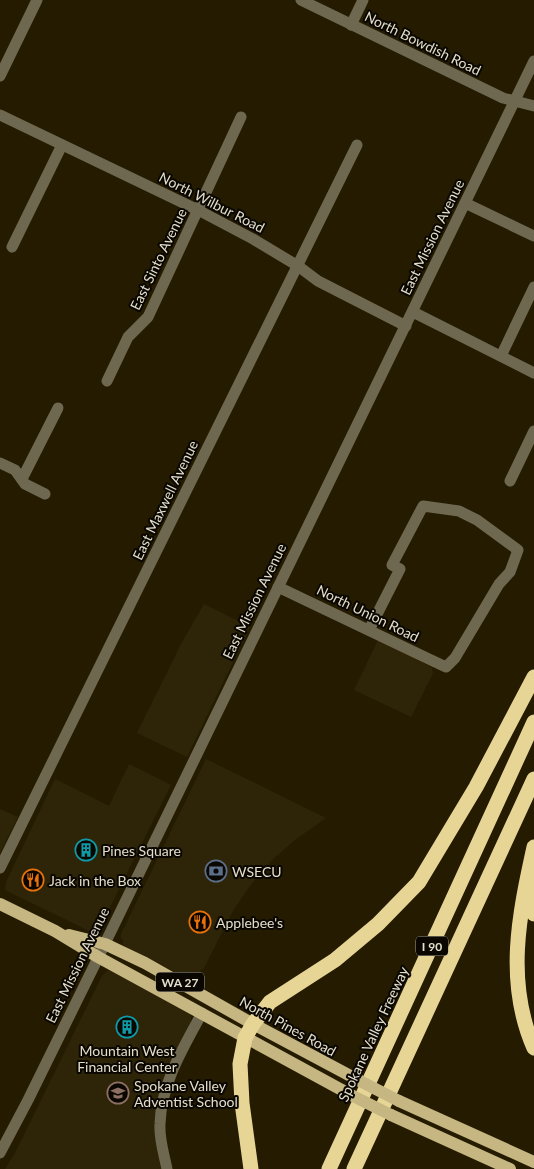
<svg xmlns="http://www.w3.org/2000/svg" width="534" height="1169" font-family="Lato,sans-serif">
  <style>
    .built { fill: #2e2509 }
    .lines { fill: none; stroke-linecap: round; stroke-linejoin: round }
    .minor { stroke: #6f6850; stroke-width: 11 }
    .major { stroke: #c5b682; stroke-width: 12 }
    .highway { stroke: #e7d596; stroke-width: 15 }
    .major-bridge { stroke: #c5b682; stroke-width: 12 }
    .labels { text-anchor: middle; dominant-baseline: central; stroke-width: 4; stroke-linejoin: round; paint-order: stroke }
    .shield { fill: #0a0701; stroke: #a39e90; stroke-width: 1 }
    .shield-label { font-size: 12px; font-weight: bold; fill: #e4decd }
    .street-label { font-size: 14px; fill: #e4decd; stroke: #0a0701 }
    .poi-label { font-size: 14px; fill: #e4decd; stroke: #0a0701; text-anchor: start }
  </style>
  <rect width="100%" height="100%" fill="#241b00"/>
  <g class="built">
    <polygon points="204,604 250,627 187,757 137,733 181,644"/>
    <polygon points="379,638 432,668 433,673 411,717 354,690"/>
    <polygon points="206,759 326,818 295,840 272,860 249,887 233,911 204,968 195,975 191,981 151,959 126,947 122,944 124,942 121,938 121,934"/>
    <polygon points="129,764 171,785 100,927 97,930 89,931 5,890 6,882 55,779 109,806"/>
    <polygon points="0,809 18,817 0,853"/>
    <polygon points="114,970 187,1009 191,1016 191,1024 165,1079 164,1169 5,1169 15,1153 102,976 107,971"/>
  </g>
  <g class="lines">
    <g class="minor">
      <polyline points="301,0 503,98 534,106"/>
      <polyline points="351,25 363,0"/>
      <polyline points="0,76 37,0"/>
      <polyline points="0,115 198,210 253,239 298,266 318,281 406,326"/>
      <polyline points="465,203 534,236"/>
      <polyline points="12,247 62,145"/>
      <polyline points="413,312 534,373"/>
      <polyline points="501,356 534,287"/>
      <polyline points="107,381 128,337 148,317 241,117"/>
      <polyline points="0,463 15,470 25,484 45,494"/>
      <polyline points="22,479 58,408"/>
      <polyline points="510,481 534,431"/>
      <polyline points="278,587 431,660 446,667 455,658 499,584 510,572 518,550 477,520 459,511 423,506 392,565 400,569 369,630"/>
      <polyline points="0,868 357,145"/>
      <polyline points="0,1153 28,1100 95,964 534,61"/>
      <path d="M167 1169C164 1154 159 1139 160 1124 161 1084 183 1048 202 1013"/>
    </g>
    <g class="major">
      <polyline points="0,904 55,931 98,957 351,1095"/>
      <polyline points="69,935 105,944 145,963 253,1024 360,1081"/>
      <polyline points="399,1101 534,1162"/>
      <polyline points="391,1115 510,1169"/>
    </g>
    <g class="highway">
      <path d="M534 847C519 915 505 982 534 1048"/>
      <polyline points="534,885 534,914"/>
      <polyline points="251,1169 242,1103 240,1064 245,1038 253,1024 270,1002 335,960 378,924 419,882 476,787 534,677"/>
      <polyline points="329,1169 534,722"/>
      <polyline points="354,1169 534,779"/>
    </g>
    <g class="major-bridge">
      <polyline points="360,1081 399,1101"/>
      <polyline points="351,1095 391,1115"/>
    </g>
  </g>
  <defs>
    <g id="building-ring" transform="scale(1.125)"><circle r="9.5" fill="#0a0701" stroke="#0f9aa8" stroke-width="1.5"/><path d="M-4-6H4V6H1V3H-1V6H-4ZM-2.5-4.3h1.7v1.8h-1.7ZM.8-4.3h1.7v1.8H.8ZM-2.5-1h1.7V.8h-1.7ZM.8-1h1.7V.8H.8Z" fill="#0f9aa8"/></g>
    <g id="bank-ring" transform="scale(1.125)"><circle r="9.5" fill="#0a0701" stroke="#5c6f8a" stroke-width="1.5"/><path d="M-6-4H6V4H-6ZM0-2.3a2.3 2.3 0 1 0 0 4.6a2.3 2.3 0 1 0 0-4.6Z" fill="#5c6f8a"/></g>
    <g id="restaurant-ring" transform="scale(1.125)"><circle r="9.5" fill="#0a0701" stroke="#e8710a" stroke-width="1.5"/><path d="M-5-6h1v4h1v-4h1v4h1v-4h1v5L-1.5 .5V6h-2V.5L-5-1ZM5-6V6H3V1.5H1.5Q1.5-4 5-6Z" fill="#e8710a"/></g>
    <g id="school-ring" transform="scale(1.125)"><circle r="9.5" fill="#0a0701" stroke="#8d6e63" stroke-width="1.5"/><path d="M0-5L7-2L0 1L-7-2ZM-4 1L0 2.5L4 1V4Q0 6-4 4Z" fill="#8d6e63"/></g>
  </defs>
  <g fill-rule="evenodd">
    <use href="#building-ring" x="86" y="850"/>
    <use href="#bank-ring" x="216" y="871"/>
    <use href="#restaurant-ring" x="33" y="880"/>
    <use href="#restaurant-ring" x="200" y="922"/>
    <use href="#building-ring" x="127" y="1027"/>
    <use href="#school-ring" x="118" y="1093"/>
  </g>
  <g class="labels">
    <g class="shield">
      <rect x="416" y="936.5" width="32" height="19" rx="4"/>
      <rect x="156" y="972.5" width="48" height="19" rx="4"/>
    </g>
    <g class="shield-label">
      <text x="432" y="946">I 90</text>
      <text x="180" y="982">WA 27</text>
    </g>
    <g class="street-label">
      <text transform="translate(423 43) rotate(26)">North Bowdish Road</text>
      <text transform="translate(212 202) rotate(27)">North Wilbur Road</text>
      <text transform="translate(432 237) rotate(-64)">East Mission Avenue</text>
      <text transform="translate(158 259) rotate(-64)">East Sinto Avenue</text>
      <text transform="translate(165 500) rotate(-64)">East Maxwell Avenue</text>
      <text transform="translate(254 601) rotate(-64)">East Mission Avenue</text>
      <text transform="translate(368 613) rotate(26)">North Union Road</text>
      <text transform="translate(77 965) rotate(-64)">East Mission Avenue</text>
      <text transform="translate(288 1026) rotate(29)">North Pines Road</text>
      <text transform="translate(373 1034) rotate(-65)">Spokane Valley Freeway</text>
    </g>
    <g class="poi-label">
      <text x="102" y="850">Pines Square</text>
      <text x="232" y="871">WSECU</text>
      <text x="49" y="880">Jack in the Box</text>
      <text x="216" y="922">Applebee's</text>
      <text x="127" y="1050" text-anchor="middle">Mountain West<tspan x="127" dy="16">Financial Center</tspan></text>
      <text x="134" y="1085">Spokane Valley<tspan x="134" dy="16">Adventist School</tspan></text>
    </g>
  </g>
</svg>
